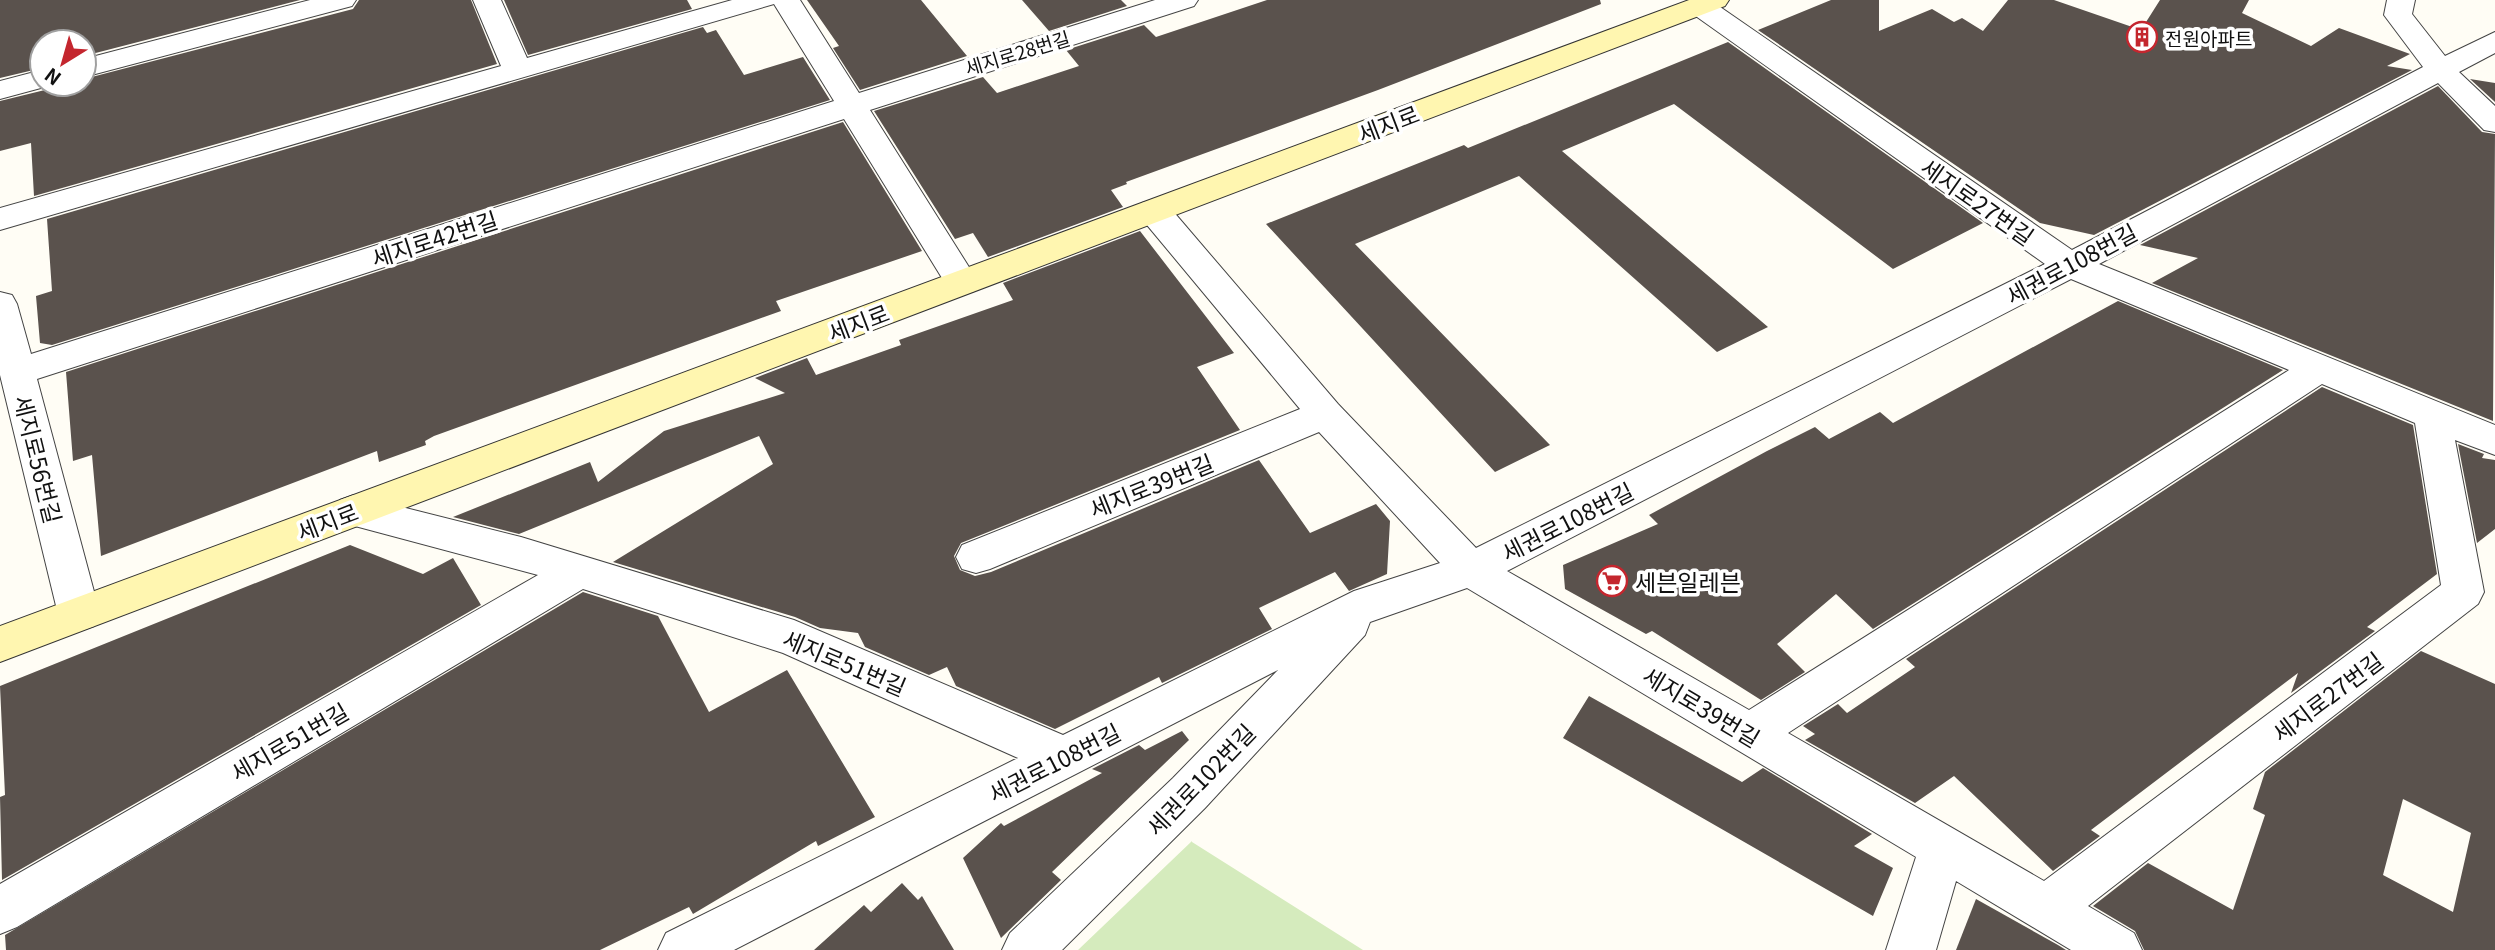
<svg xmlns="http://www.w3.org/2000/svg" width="2495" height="950" font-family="Georgia,'Noto Sans KR',serif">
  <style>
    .green { fill: #d5ebbd }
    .building { fill: #5a524d; fill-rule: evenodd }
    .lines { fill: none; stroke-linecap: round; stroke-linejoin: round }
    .street-casing { stroke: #444; stroke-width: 2 }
    .secondary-casing { stroke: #333; stroke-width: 2 }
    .street { fill: #fff; fill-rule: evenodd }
    .secondary { fill: #fff6b0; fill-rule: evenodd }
    .labels { text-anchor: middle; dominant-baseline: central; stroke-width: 7; stroke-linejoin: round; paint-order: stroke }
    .far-poi-label { font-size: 19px; fill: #111; stroke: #fff; text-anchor: start }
    .far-street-label { font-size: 19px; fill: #111; stroke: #fff }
    .street-label { font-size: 23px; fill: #111; stroke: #fff }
    .poi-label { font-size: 23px; fill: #111; stroke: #fff; text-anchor: start }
  </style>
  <rect width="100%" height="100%" fill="#fffdf5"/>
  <polygon class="green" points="1192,841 1192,842 1363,950 1078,950"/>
  <g class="building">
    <polygon points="0,0 300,0 84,56 84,42 42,42 42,68 0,78"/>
    <polygon points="359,0 471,0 497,64 34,196 31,143 0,151 0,101 53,88 54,84 84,84 84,79 353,9"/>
    <polygon points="504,0 687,0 692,9 528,55"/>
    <polygon points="807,0 921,0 967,56 860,90 833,48 839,46"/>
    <polygon points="1022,0 1121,0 1127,6 1049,31"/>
    <polygon points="1267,0 1600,0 1601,4 1378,90 1126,182 1127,184 1111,190 1123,207 988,257 973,233 955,239 874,111 983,77 997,93 1079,66 1066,50 1144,25 1156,37"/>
    <polygon points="1831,0 1879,0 1879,31 1932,9 1954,22 1962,18 1983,31 2008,0 2054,0 2141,30 2160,0 2249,0 2242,13 2311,46 2339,28 2410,54 2387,66 2412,70 2094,235 2040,223 1758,30"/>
    <polygon points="703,27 707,33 716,30 744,75 803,57 830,100 52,345 40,343 36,296 52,291 47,219"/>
    <polygon points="1728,42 1983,223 1893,269 1674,104 1562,151 1768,327 1717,352 1519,176 1355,244 1550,445 1495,472 1266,224 1464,145 1468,148"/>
    <polygon points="2470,79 2495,83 2495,102"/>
    <polygon points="2438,86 2482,132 2495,134 2493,421 2152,283 2198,258 2140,245"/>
    <polygon points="843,122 922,251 776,301 781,311 434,436 425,441 426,445 379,462 377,451 101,556 92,455 73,461 66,372"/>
    <polygon points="1140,231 1234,353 1197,367 1240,430 961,543 954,556 960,570 975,576 991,572 1259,460 1310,533 1376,504 1390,521 1387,574 1349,591 1335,572 1259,608 1272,629 1162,683 1159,677 1055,729 956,686 947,667 929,675 865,647 858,633 820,628 795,617 613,562 773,464 759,436 519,534 453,517 590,462 598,482 664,431 785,393 755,378 807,358 816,375 901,345 899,340 1013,300 1003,283"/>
    <polygon points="2118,301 2283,370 1873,629 1836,594 1777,644 1805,672 1761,700 1652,631 1646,634 1565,589 1563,565 1658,524 1649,515 1767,451 1815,427 1829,439 1880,412 1893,423"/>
    <polygon points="2322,387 2413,425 2437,574 2367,627 2375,631 2291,693 2298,673 2091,830 2100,836 2053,871 1954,776 1915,803 1805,740 1815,734 1803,726 1838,704 1847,713 1915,667 1906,659"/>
    <polygon points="2458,444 2484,454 2482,458 2495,460 2495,529 2477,543"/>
    <polygon points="350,545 423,574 453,558 481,605 2,880 0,797 5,795 0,686"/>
    <polygon points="583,592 658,616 709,712 787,670 875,817 818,846 816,841 693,914 689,907 600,950 6,950 5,935"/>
    <path d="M2421 651 2495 684V950H2144L2135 931 2093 906 2148 863 2233 910 2265 815 2253 809 2265 772ZM2403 799 2471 833 2453 912 2383 875Z"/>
    <polygon points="1589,696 1742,782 1763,768 1872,834 1854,846 1893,868 1873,916 1563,738"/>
    <polygon points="1182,731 1189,740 1052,872 1061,880 1001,938 963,858 1001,823 1004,826 1102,773 1092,769 1139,745 1145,750"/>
    <polygon points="902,883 918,900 922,896 954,950 814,950 864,905 871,912"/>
    <polygon points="1976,899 2058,945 2066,950 1956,950"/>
  </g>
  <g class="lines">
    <g class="street-casing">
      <g id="street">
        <polygon points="310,0 356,0 352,6 84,77 84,59"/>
        <polygon points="473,0 501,0 527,58 732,0 800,0 859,93 1155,0 1198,0 1194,6 870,110 979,283 974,291 962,295 950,291 844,119 37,379 100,614 94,626 79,631 64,626 58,614 0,375 0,292 12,295 17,304 31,354 834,101 774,4 0,230 0,208 501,66"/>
        <path d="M1690 0H1710L2072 250 2423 67 2384 15 2387 0H2415L2412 14 2445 56 2495 32V53L2459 72 2495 106V132L2484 130 2438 83 2099 264 2495 425V455L2455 440 2484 592 2478 604 2088 906 2134 933 2142 950H2071L1956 881 1936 950H1886L1916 857 1467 588 1370 622 1365 635 1205 808 1062 950H1002L1010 933 1173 778 1278 670 734 950H658L666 933 1018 758 783 653 583 589 17 927 0 934V884L538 575 340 522 334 511 340 500 354 495 521 537 794 620 1063 735 1354 591 1440 563 1319 432 990 569 976 573 962 569 956 557 962 545 1300 409 1142 219 1138 211 1142 203 1154 200 1166 203 1338 404 1476 548 2045 264 1690 12 1686 6ZM2071 279 2289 370 1749 710 1507 571ZM2322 384 2415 423 2441 585 2044 881 1788 733Z"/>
        <polygon points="42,70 42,84 52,85 0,99 0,81"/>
      </g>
    </g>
    <g class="secondary-casing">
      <polygon id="secondary" points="1689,0 1729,0 1725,6 0,662 0,626"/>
    </g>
    <use href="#street" class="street"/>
    <use href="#secondary" class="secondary"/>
  </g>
  <defs>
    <g id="building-ring" transform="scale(1.575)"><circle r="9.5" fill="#fff" stroke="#c4262e" stroke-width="1.5"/><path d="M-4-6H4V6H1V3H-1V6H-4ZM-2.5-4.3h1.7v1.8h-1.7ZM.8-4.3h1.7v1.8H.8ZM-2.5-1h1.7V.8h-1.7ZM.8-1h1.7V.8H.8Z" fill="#c4262e"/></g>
    <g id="supermarket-ring" transform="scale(1.575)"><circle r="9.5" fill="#fff" stroke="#c4262e" stroke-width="1.5"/><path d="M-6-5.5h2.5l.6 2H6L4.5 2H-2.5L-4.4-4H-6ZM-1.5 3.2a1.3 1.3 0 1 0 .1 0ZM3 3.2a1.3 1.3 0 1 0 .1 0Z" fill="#c4262e"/></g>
  </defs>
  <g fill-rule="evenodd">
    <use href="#building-ring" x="2142" y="37"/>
    <use href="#supermarket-ring" x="1612" y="581"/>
  </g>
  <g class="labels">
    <g class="far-poi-label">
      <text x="2165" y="37">전원아파트</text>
    </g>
    <g class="far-street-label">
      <text transform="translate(1017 52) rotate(-17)">세지로28번길</text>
    </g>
    <g class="street-label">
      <text transform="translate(1388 123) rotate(-21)">세지로</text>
      <text transform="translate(1978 201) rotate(35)">세지로27번길</text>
      <text transform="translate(434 238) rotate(-18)">세지로42번길</text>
      <text transform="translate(2071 263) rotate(-28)">세권로108번길</text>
      <text transform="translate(858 322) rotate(-21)">세지로</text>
      <text transform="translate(39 459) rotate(76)">세지로56번길</text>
      <text transform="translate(1151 485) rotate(-22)">세지로39번길</text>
      <text transform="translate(327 521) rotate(-21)">세지로</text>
      <text transform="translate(1567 521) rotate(-27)">세권로108번길</text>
      <text transform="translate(845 662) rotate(23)">세지로51번길</text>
      <text transform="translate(2327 696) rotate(-37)">세지로27번길</text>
      <text transform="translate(1702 706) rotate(31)">세지로39번길</text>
      <text transform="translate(289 741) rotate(-30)">세지로51번길</text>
      <text transform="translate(1054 762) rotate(-27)">세권로108번길</text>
      <text transform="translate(1200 779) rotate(-46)">세권로102번길</text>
    </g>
    <g class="poi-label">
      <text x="1635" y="581">세븐일레븐</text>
    </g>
  </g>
  <g transform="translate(63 63) rotate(217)"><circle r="33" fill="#ffffff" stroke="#a0a0a0" stroke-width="2"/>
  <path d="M0-5L12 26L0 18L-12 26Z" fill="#c4262e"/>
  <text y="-10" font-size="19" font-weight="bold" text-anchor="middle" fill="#111111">N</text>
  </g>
</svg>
